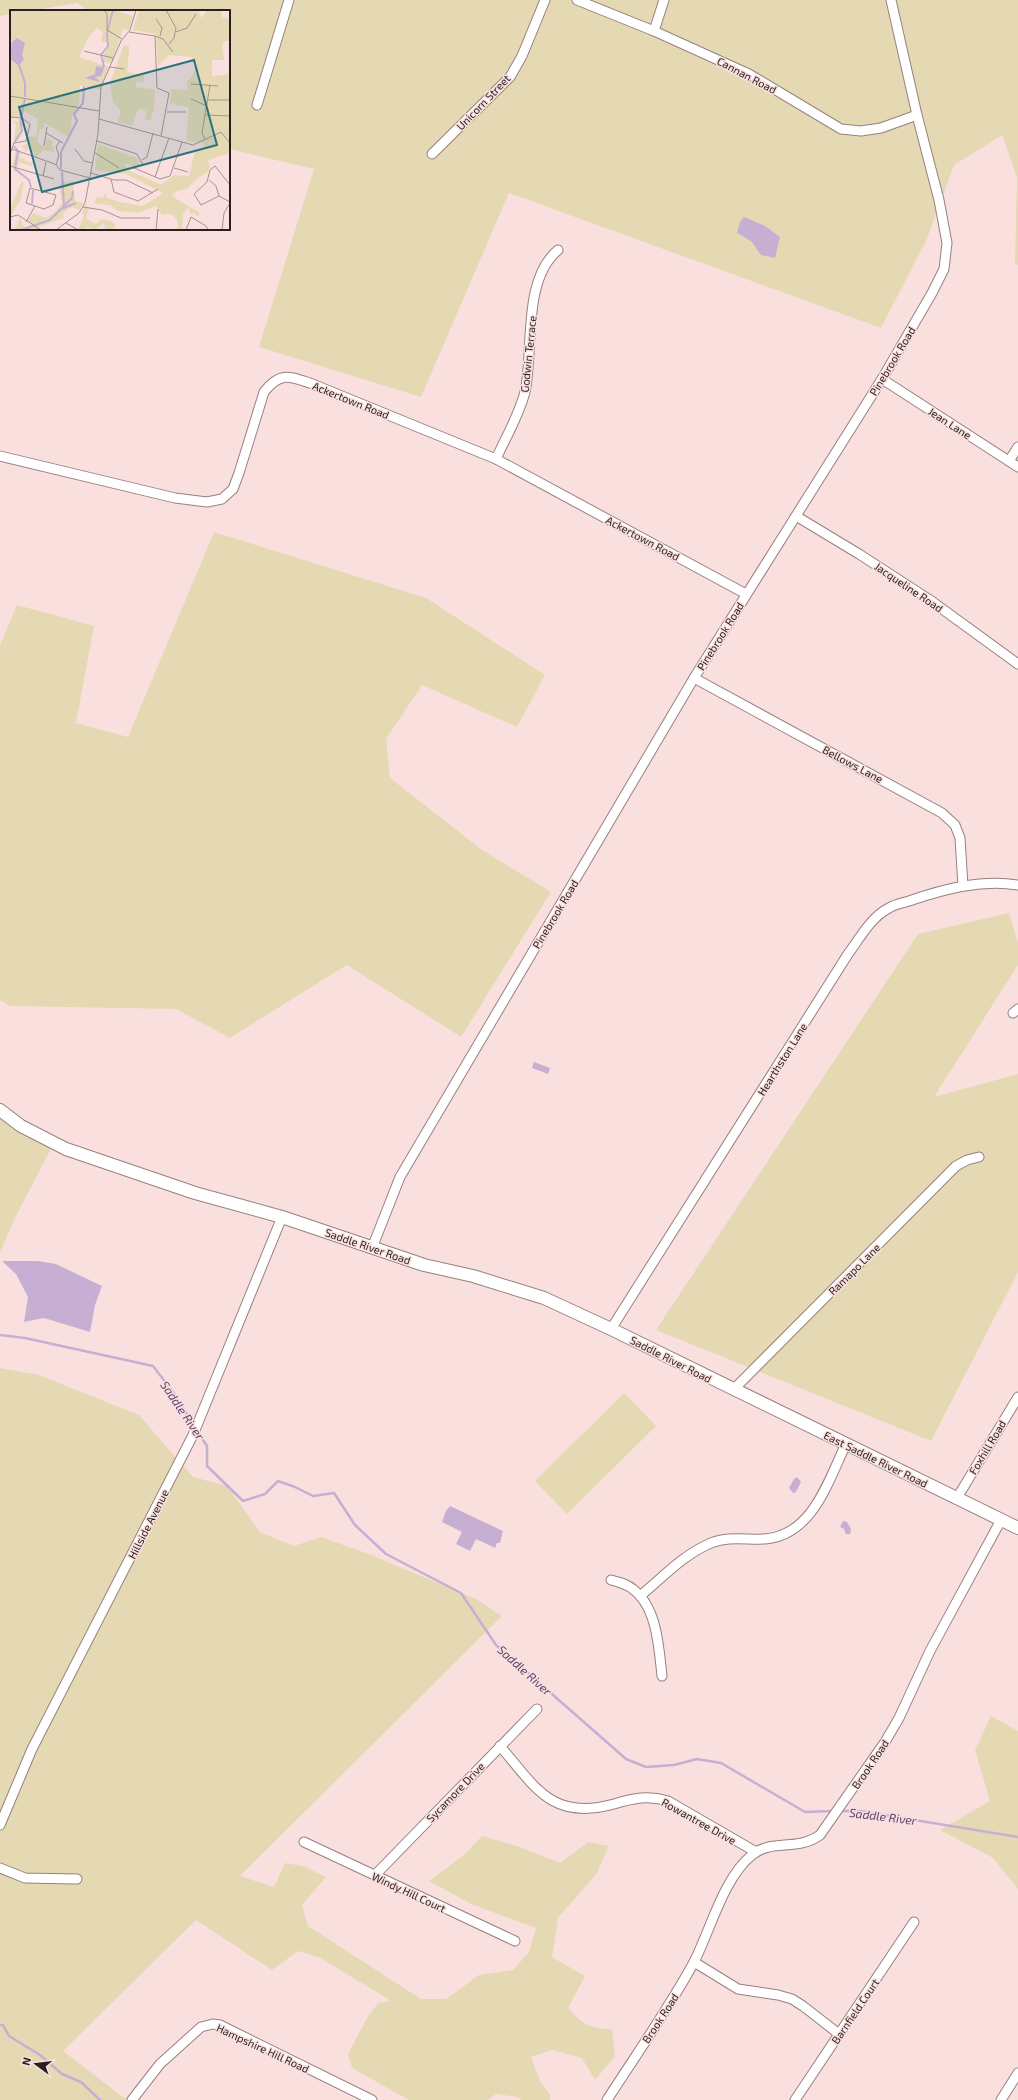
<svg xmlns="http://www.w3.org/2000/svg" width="1018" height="2100" font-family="'Exo 2',sans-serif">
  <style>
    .green { fill: #e5d9b3 }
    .water { fill: #c7afd3 }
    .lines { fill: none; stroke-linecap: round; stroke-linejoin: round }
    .stream { stroke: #c7afd3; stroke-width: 2.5 }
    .minor-casing { stroke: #97807e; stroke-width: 11 }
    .major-casing { stroke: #97807e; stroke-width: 14 }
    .minor { stroke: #fff; stroke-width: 9 }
    .major { stroke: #fff; stroke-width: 12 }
    .labels { text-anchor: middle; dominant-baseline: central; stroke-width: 3; stroke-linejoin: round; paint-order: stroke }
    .street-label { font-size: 11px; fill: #281f1e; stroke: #f9e0de }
    .water-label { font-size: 12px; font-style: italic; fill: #5f3f6e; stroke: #f9e0de }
    .inset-river { fill: none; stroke: #c7afd3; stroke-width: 2 }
    .inset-road { fill: none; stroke: #a59391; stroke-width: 1 }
    .view { fill: #2a727e; fill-opacity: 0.15; stroke: #2a727e; stroke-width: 2 }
    .inset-edge { fill: none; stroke: #281f1e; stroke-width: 2 }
  </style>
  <rect width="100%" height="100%" fill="#f9e0de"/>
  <g class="green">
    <polygon points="0,0 1018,0 1018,265 1015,264 1017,177 1002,135 954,165 926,241 881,328 509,193 421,397 259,347 314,169 229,149 229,11 89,11 77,3 30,11 11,11 11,14 0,16"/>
    <polygon points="214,532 426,598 545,675 517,727 422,685 386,739 390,778 482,850 551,892 461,1037 347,965 230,1038 176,1009 10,1006 0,1000 0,645 17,605 94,626 76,723 128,737"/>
    <polygon points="1009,913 1018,943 1018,965 934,1097 1018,1074 1018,1272 931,1441 656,1330 918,934"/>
    <polygon points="0,1116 53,1145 17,1214 0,1252"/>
    <path d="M0 1368 39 1375 139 1415 193 1477 227 1486 260 1532 294 1546 321 1537 366 1553 476 1599 502 1616 240 1876 274 1887 285 1863 303 1866 326 1877 302 1905 308 1926 421 1999H446L479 1975 513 1970 529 1952 536 1928 471 1904 429 1881 465 1854 482 1836 520 1847 560 1863 588 1842 609 1846 597 1873 558 1918 552 1957 585 1976 568 2008C583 2024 590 2029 612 2029L615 2056 595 2080 582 2058 552 2050 531 2057 540 2081 550 2095V2100H521L518 2097 496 2094 488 2100H409L352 2068 348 2054 367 2018 378 2003 391 2001 321 1958 298 1951 272 1970 196 1920 63 2051 127 2100H0Z"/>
    <polygon points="624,1393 656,1426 567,1514 535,1481"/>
    <polygon points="991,1716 1018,1731 1018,1889 993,1858 940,1830 990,1801 975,1750"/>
  </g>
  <g class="water">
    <polygon points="744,217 765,226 780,237 775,258 761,255 751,241 737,233 740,222"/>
    <polygon points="534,1062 550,1068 548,1074 532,1068"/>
    <polygon points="2,1261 38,1261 56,1264 102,1286 95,1305 90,1332 44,1318 24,1322 28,1297 16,1274"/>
    <polygon points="797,1477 801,1482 796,1492 793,1493 789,1488 794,1479"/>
    <polygon points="450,1506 503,1531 500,1543 497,1543 495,1548 476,1539 470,1551 456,1544 462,1532 442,1522 446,1511"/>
    <polygon points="843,1521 847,1522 851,1529 850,1534 846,1534 844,1529 840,1527"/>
  </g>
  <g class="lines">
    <g class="stream">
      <polyline points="0,1335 25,1338 153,1366 173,1392 195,1427"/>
      <polyline points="197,1431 207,1446 207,1466 243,1501 265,1494 278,1481 295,1487 313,1496 334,1493 355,1525 386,1554 461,1593 496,1645 626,1759 646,1767 674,1765 697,1759 721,1763 805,1812 833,1811"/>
      <polyline points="840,1811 860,1811 1018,1837"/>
      <polyline points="0,2025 3,2025 9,2036 40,2055 62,2074 81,2082 100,2100"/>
    </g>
    <g class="minor-casing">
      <g id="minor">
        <polyline points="577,0 654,31 749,74 841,129 861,131 881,128 917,115"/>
        <polyline points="654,31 664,0"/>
        <polyline points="257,105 289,0"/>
        <polyline points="432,154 510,77 522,56 545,0"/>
        <polyline points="882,379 1018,467"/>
        <path d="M0 456 175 498 207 502 222 499 233 489 239 473 264 392C280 372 288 376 310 383L496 459 746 594"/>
        <path d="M496 459C506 437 519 415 525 392 534 350 522 280 558 250"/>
        <polyline points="1009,461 1018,447"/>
        <polyline points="796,516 859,554 930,600 1018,664"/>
        <polyline points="694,678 942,813 955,825 960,838 963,886"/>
        <polyline points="1013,1013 1018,1009"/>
        <polyline points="372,1248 400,1177 694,678 882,379 932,293 944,269 947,243 939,200 917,115 891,0"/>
        <path d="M611 1329 848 954C860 938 871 917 889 908 895 904 903 903 909 901 944 889 981 879 1018 885"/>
        <polyline points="733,1390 956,1166 967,1160 979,1157"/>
        <polyline points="957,1498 1018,1397"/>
        <path d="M611 1580C619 1582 627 1584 634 1590 657 1608 659 1648 662 1676"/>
        <path d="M640 1596C662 1578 684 1554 711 1543 728 1536 747 1540 765 1539 813 1535 828 1481 846 1444"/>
        <path d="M500 1746C536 1788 552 1821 614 1804 634 1798 648 1795 668 1801L756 1852"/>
        <polyline points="0,1825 32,1749 193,1435 282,1217"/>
        <polyline points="304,1842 515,1941"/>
        <polyline points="0,1868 25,1878 77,1879"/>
        <polyline points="375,1875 537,1709"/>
        <polyline points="694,1962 738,1989 778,1995 792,1999 803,2006 839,2034"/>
        <polyline points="132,2100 160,2064 201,2027 213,2024 220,2025 372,2100"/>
        <path d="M607 2100C636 2055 667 2011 693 1964 710 1932 723 1878 752 1855 773 1838 796 1852 820 1835L885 1742 899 1718 930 1651 1001 1520"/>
        <polyline points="795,2100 914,1922"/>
        <polyline points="1001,2100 1018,2073"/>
      </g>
    </g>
    <g class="major-casing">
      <polyline id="major" points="0,1110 21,1126 66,1149 195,1193 282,1217 424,1265 473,1276 544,1298 611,1329 1018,1528"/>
    </g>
    <use href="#minor" class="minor"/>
    <use href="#major" class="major"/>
  </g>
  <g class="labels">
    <g class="street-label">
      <text transform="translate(747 75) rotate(28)">Cannan Road</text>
      <text transform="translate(483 102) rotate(-46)">Unicorn Street</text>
      <text transform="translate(528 354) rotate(-84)">Godwin Terrace</text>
      <text transform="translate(892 361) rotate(-59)">Pinebrook Road</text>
      <text transform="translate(351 400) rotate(22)">Ackertown Road</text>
      <text transform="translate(950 423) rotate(33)">Jean Lane</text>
      <text transform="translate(643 538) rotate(28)">Ackertown Road</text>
      <text transform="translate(909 587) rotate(34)">Jacqueline Road</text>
      <text transform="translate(720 636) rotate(-58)">Pinebrook Road</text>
      <text transform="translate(853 764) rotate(28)">Bellows Lane</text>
      <text transform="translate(555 914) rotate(-59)">Pinebrook Road</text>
      <text transform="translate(782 1059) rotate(-58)">Hearthston Lane</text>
      <text transform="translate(368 1246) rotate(19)">Saddle River Road</text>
      <text transform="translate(854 1269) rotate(-45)">Ramapo Lane</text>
      <text transform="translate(671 1359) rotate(27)">Saddle River Road</text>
      <text transform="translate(987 1447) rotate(-59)">Foxhill Road</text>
      <text transform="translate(876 1459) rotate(26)">East Saddle River Road</text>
      <text transform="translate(148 1524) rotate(-63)">Hillside Avenue</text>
      <text transform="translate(870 1764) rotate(-56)">Brook Road</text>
      <text transform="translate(455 1792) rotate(-46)">Sycamore Drive</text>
      <text transform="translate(699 1821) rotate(29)">Rowantree Drive</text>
      <text transform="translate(409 1892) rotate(25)">Windy Hill Court</text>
      <text transform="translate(855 2011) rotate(-56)">Barnfield Court</text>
      <text transform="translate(660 2018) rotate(-57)">Brook Road</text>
      <text transform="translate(263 2048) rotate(25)">Hampshire Hill Road</text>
    </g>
    <g class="water-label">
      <text transform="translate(183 1410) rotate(56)">Saddle River</text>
      <text transform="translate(525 1670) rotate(42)">Saddle River</text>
      <text transform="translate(883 1816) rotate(7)">Saddle River</text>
    </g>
  </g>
  <g transform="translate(10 10)">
    <rect width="220" height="220" fill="#f9e0de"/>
    <path d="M0 0H104L123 6 119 20 113 19 102 53 93 52 92 49 98 37 97 33 91 31 93 22 87 18 78 28 69 47 99 57 90 80 70 75 69 93 62 106 60 128 33 112 35 119H30L27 132 35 138 37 128 42 131 44 142 33 140 26 147 24 146V141L21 143 19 137 16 142 12 136 17 133 19 126 26 127 28 109 14 101 12 108 0 107ZM129 0H188L192 8 197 0H211L212 7 220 9V31H214L212 35 214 50H202V66L220 64V143L198 150 200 157 197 163 187 168 177 179 167 181 162 186 190 203 188 207 184 203 180 204 179 197 173 204 172 218 179 220 167 219 168 211 162 204 152 205 146 196 129 203 108 201 100 195 85 194 86 187 93 188 95 183 97 188 110 192 133 196 153 183 116 164 85 160 88 134 127 148 130 155 127 157 114 153 118 160 151 175 164 165 179 166 185 141 195 137 192 133 176 131 179 97 160 94 161 79 177 80V72L182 67 186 56 181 47 159 45 148 56 146 24 123 20ZM114 35 119 36V41L117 62 134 65V72H126V77L145 80 144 99 140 111 135 109 136 101 131 99 128 100 122 116 108 112 111 101 103 92 100 73ZM2 110 14 114 8 131 4 130 6 115ZM6 141 10 142V149L15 148V151L23 153 22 156 9 152 7 157 2 156ZM52 169 56 173 63 171 65 191 73 193 69 200 63 197 58 199 53 204 54 208 28 217 18 211 23 203 36 208 45 202 52 193 49 178ZM12 171 14 173 10 191 0 207V199ZM76 195 79 198 76 209 86 214 91 209 101 211 105 214V218L95 220 94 213 85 220 76 217 74 220H68L74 206 72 202ZM10 208 14 218 24 216 29 219 5 220Z" fill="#e5d9b3"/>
    <path d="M7 28 15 33 12 45 14 49 9 56 0 49 2 32ZM86 56 94 58 91 66 85 67 90 72 75 68 85 64Z" fill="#c7afd3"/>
    <path class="inset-river" d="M9 55 15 73V87M92 57 94 56 91 45 98 36 97 23 103 0M11 107 15 89M4 133 12 121 10 109M4 136 8 141 5 159 19 170 21 177M51 159V142L67 111 64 104 73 93 74 76M22 194 23 180M55 195 62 188 63 181M51 199 66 193M11 220 40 210 54 196 52 162"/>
    <path class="inset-road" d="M94 0 97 4V20L112 29M156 0 166 18 164 28 159 34M146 9 152 18 150 26M119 22 145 26 147 78 159 83 151 126M166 22 177 18 186 4M145 26 153 29 163 42M74 41 103 48M100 57 114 59M181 74 208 76M0 86 89 101M181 89 197 96M198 90H220M157 102H176M196 105 220 106M0 107 12 108 20 114 16 131 4 133 0 144M89 109 183 135 211 122 220 133M36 123 53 133M195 129 192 123 200 75M87 131 127 144 133 155M34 136 37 117M2 139 45 154 50 160 80 168M65 139 74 151 83 153M84 142 109 158M132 150 137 147 143 123M46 155 49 145 46 137 50 131M0 156 44 169M122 157 150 169 160 166 172 132M164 158 178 162M81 163 104 170H116L143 183M33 166 36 152M145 167 159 128M101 169 104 182 128 191 148 179M199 170 206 176 209 186M220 175 205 156 200 160 197 172 184 184 191 195 209 186 220 192M20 178 46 185 43 195 34 199 16 193ZM73 197 92 200 111 208H140M0 207 8 205 31 220M16 212 25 196M56 213 68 220M46 220 69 203 75 193 88 124 91 77 111 31 120 20 126 0M146 220 148 199M176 220 181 207 196 216 198 220M212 220 214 203 220 193"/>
    <path class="view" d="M184 50 207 135 32 182 9 97Z"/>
    <rect width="220" height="220" class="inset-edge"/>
  </g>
  <g transform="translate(36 2064) rotate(285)" stroke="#f9e0de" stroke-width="3" paint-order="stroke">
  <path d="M0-3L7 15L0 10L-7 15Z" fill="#281f1e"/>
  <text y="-6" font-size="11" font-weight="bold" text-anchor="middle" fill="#281f1e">N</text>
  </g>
</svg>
